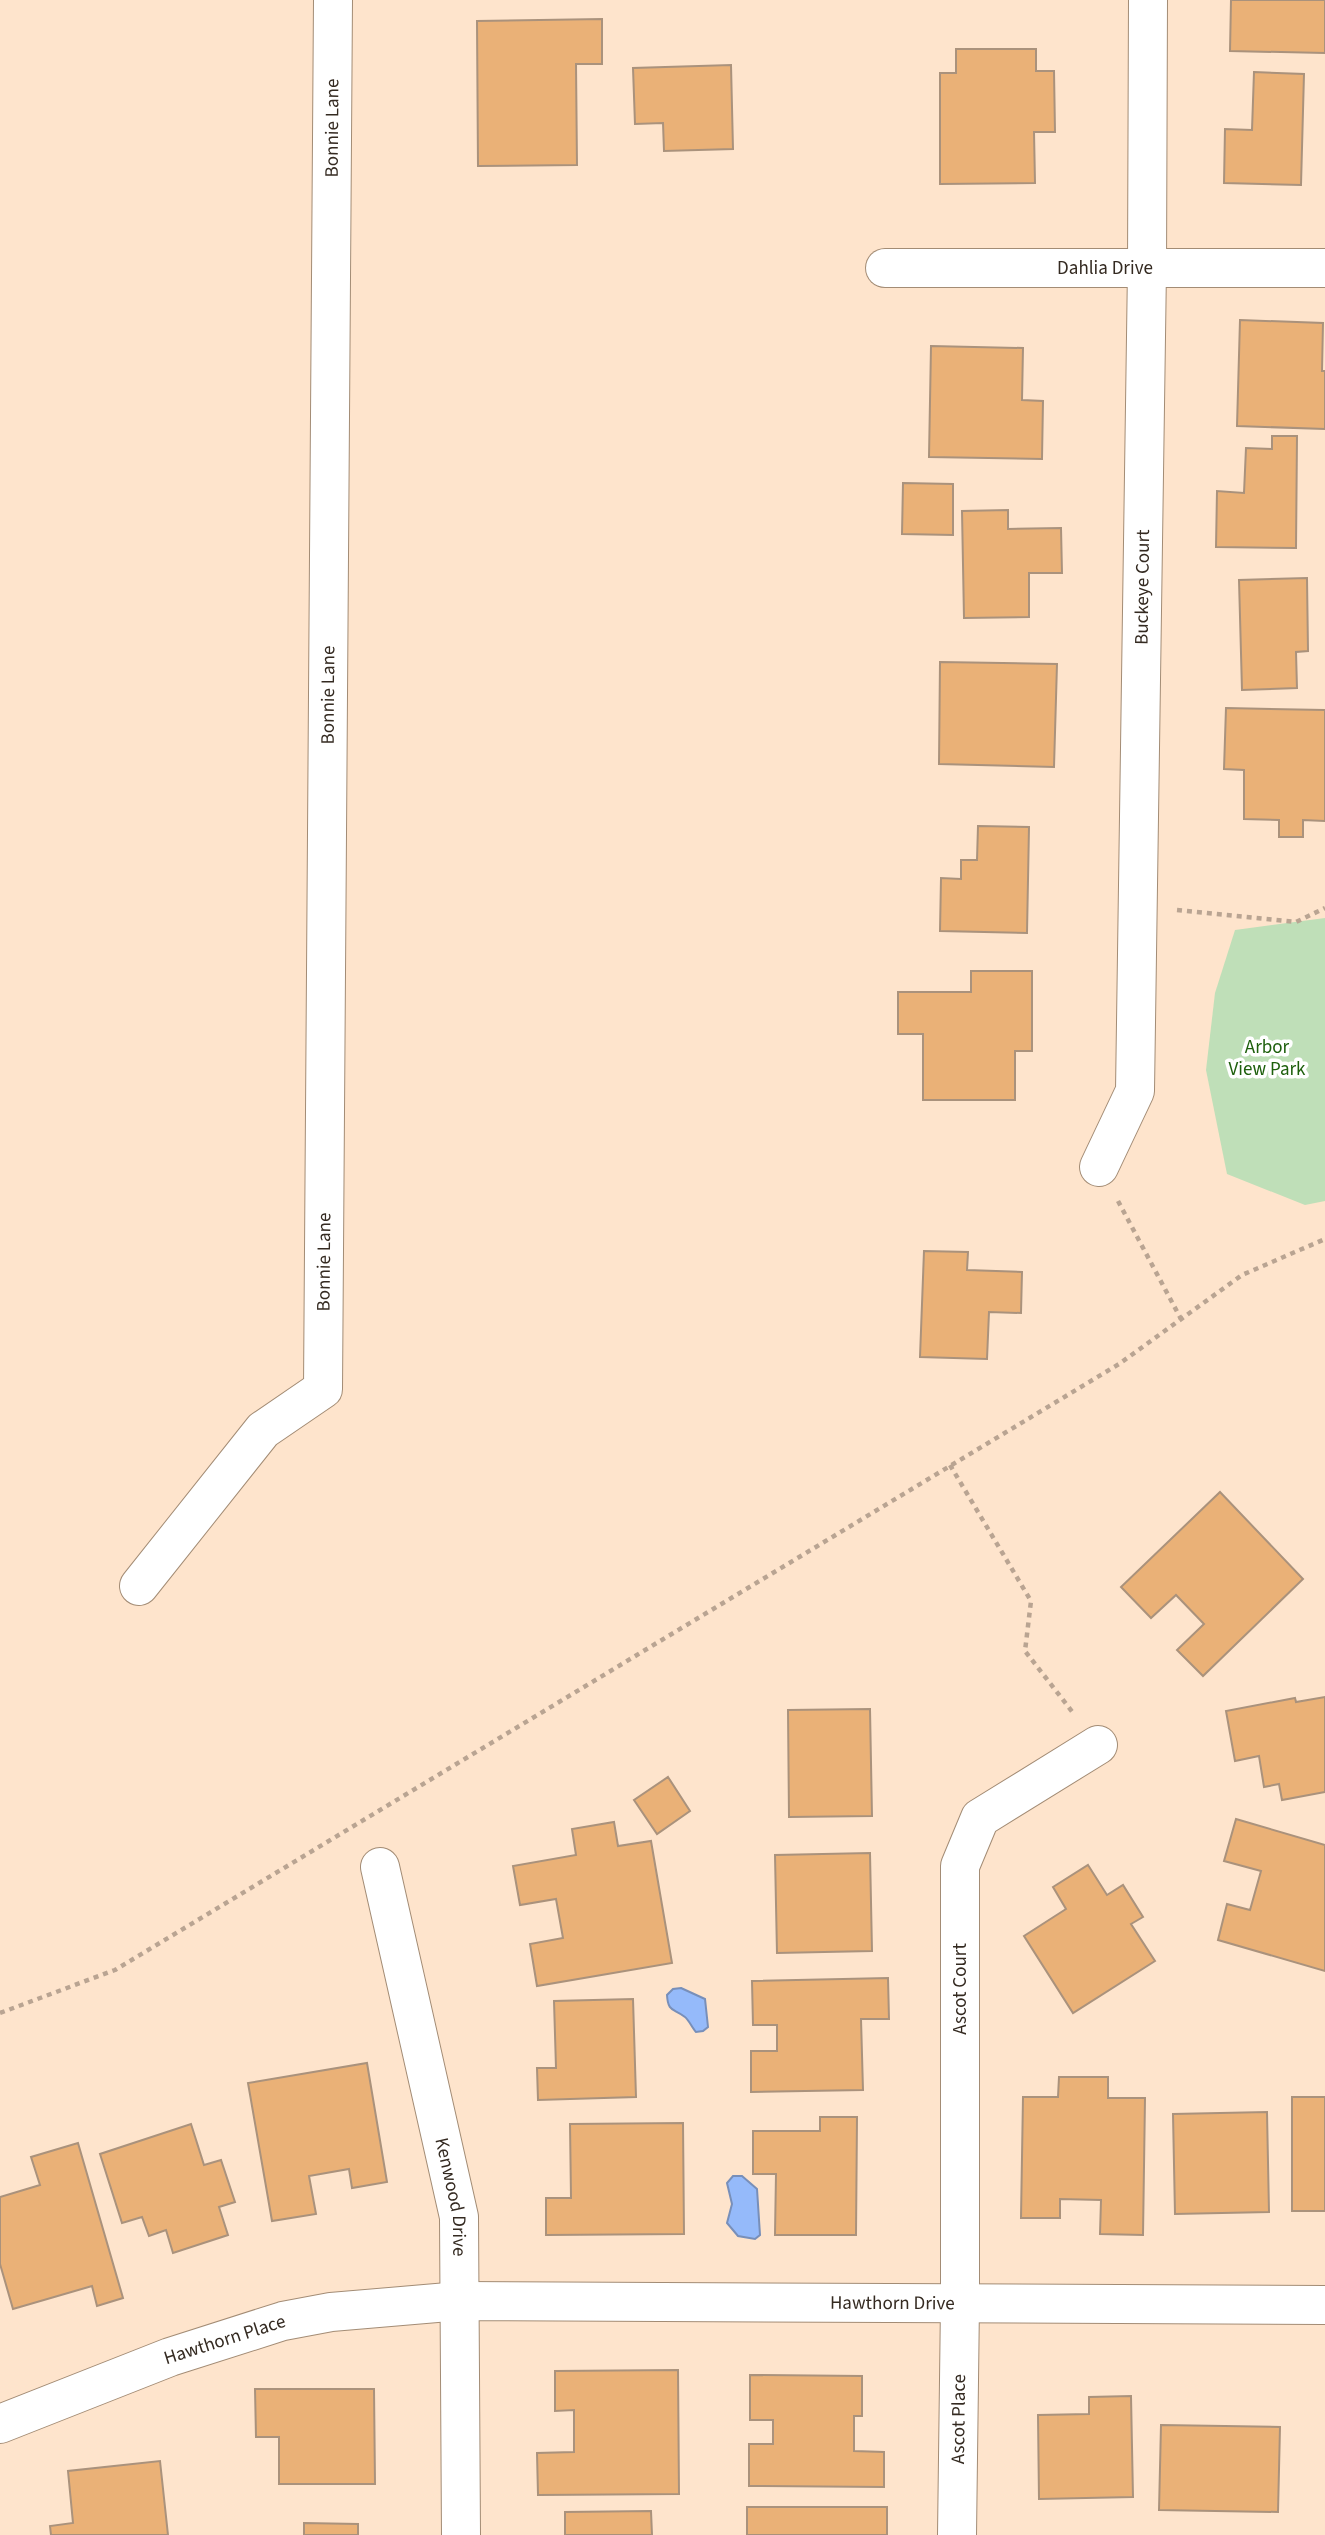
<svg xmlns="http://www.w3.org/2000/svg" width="1325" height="2535" font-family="'Source Sans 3',sans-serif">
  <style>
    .green { fill: #bfdfb8 }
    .water { fill: #95bafa; stroke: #788fb9; stroke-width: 2 }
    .building { fill: #eab177; stroke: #aa927c; stroke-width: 2 }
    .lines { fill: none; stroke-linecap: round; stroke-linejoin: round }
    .minor-casing { stroke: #a38c75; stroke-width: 40 }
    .path { stroke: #b9a492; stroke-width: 4.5; stroke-dasharray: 5 5; stroke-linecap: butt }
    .minor { stroke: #fff; stroke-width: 38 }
    .labels { text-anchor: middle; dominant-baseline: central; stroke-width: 7; stroke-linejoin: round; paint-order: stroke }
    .street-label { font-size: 19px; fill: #342a21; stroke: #fff }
    .park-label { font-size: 19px; fill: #1d5f0c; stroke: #fff }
  </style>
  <rect width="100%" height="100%" fill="#fee4cc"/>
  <polygon class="green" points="1325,918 1325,1201 1305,1205 1227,1174 1206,1070 1215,993 1235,930"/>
  <g class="water">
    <path d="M681 1988 705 1999 708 2027 703 2031 696 2032C692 2028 689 2020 685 2017 674 2008 668 2013 667 1995L673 1989Z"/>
    <polygon points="733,2176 742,2176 757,2189 760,2235 755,2239 738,2236 727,2223 732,2204 727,2183"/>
  </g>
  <g class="building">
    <polygon points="1231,0 1325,0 1325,53 1230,51"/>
    <polygon points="602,19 602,64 576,64 577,165 478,166 477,21"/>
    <polygon points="956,49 1036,49 1036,71 1054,71 1055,132 1034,132 1035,183 940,184 940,73 956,73"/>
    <polygon points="731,65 733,149 664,151 663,123 635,124 633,68"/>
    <polygon points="1254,72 1304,74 1301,185 1224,183 1225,129 1252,130"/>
    <polygon points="1240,320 1323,323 1322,371 1325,371 1325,429 1237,426"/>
    <polygon points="931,346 1023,348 1022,400 1043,401 1042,459 929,457"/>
    <polygon points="1272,436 1297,436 1296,548 1216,547 1217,491 1244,493 1246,448 1272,449"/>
    <polygon points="903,483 953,484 953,535 902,534"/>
    <polygon points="1008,510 1008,529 1061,528 1062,573 1029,573 1029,617 964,618 962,511"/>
    <polygon points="1307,578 1308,651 1296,652 1297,688 1242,690 1239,580"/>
    <polygon points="940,662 1057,664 1054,767 939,764"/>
    <polygon points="1226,708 1325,710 1325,821 1303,820 1303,837 1279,837 1279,820 1244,819 1244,770 1224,769"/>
    <polygon points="978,826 1029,827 1027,933 940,931 941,878 961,879 961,860 977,860"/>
    <polygon points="971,971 1032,971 1032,1051 1015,1051 1015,1100 923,1100 923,1034 898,1034 898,992 971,992"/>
    <polygon points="924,1251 968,1252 967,1270 1022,1272 1021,1313 989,1312 987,1359 920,1357"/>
    <polygon points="1220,1492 1303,1579 1203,1676 1177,1650 1204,1624 1176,1595 1151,1618 1121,1587"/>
    <polygon points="1325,1697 1325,1792 1282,1800 1279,1784 1264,1787 1259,1756 1235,1761 1226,1711 1295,1698 1296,1702"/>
    <polygon points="870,1709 872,1816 789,1817 788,1710"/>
    <polygon points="668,1777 690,1811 657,1834 634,1800"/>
    <polygon points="1236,1819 1325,1845 1325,1971 1218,1940 1227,1904 1250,1910 1261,1871 1224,1861"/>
    <polygon points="614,1822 618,1846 651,1841 672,1963 537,1986 530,1944 563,1938 556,1899 520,1905 513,1866 576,1855 572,1829"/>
    <polygon points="870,1853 872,1951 777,1953 775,1855"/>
    <polygon points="1088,1865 1107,1895 1123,1885 1143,1917 1131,1924 1155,1961 1073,2013 1024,1936 1066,1909 1053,1887"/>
    <polygon points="888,1978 889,2019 861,2019 863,2090 751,2092 751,2051 777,2051 777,2025 753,2025 752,1981"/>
    <polygon points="633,1999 636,2097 538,2100 537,2068 556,2068 554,2001"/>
    <polygon points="367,2063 387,2182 352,2188 349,2169 309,2176 316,2214 272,2221 248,2083"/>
    <polygon points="1059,2077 1108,2077 1108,2098 1145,2098 1143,2235 1100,2234 1101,2200 1060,2199 1060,2218 1021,2218 1023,2097 1058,2097"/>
    <rect x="1292" y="2097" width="33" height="114"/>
    <polygon points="1267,2112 1269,2212 1175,2214 1173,2114"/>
    <polygon points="820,2117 857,2117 856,2235 775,2235 776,2174 753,2174 753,2131 820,2131"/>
    <polygon points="683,2123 684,2234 546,2235 546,2198 571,2198 570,2124"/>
    <polygon points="191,2124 204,2165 221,2160 235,2202 219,2207 228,2235 173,2253 166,2230 149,2236 142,2217 122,2223 100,2154"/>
    <polygon points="78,2143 123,2298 97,2306 92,2286 13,2309 0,2264 0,2197 40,2185 31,2157"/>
    <polygon points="678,2370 679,2494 538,2495 537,2453 574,2452 574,2410 555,2411 555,2371"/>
    <polygon points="750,2375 862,2376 862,2416 854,2416 854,2451 884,2452 884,2487 749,2486 749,2444 773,2444 773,2420 750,2420"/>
    <polygon points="255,2389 374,2389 375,2484 279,2484 279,2437 256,2437"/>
    <polygon points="1131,2396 1133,2497 1039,2499 1038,2415 1089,2414 1089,2397"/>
    <polygon points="1161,2425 1280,2427 1278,2512 1159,2510"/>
    <polygon points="160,2461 168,2535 51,2535 50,2526 73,2523 68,2471"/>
    <rect x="747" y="2507" width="140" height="28"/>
    <polygon points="651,2511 652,2535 565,2535 565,2512"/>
    <polygon points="304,2523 358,2524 358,2535 304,2535"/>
  </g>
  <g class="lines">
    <g class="minor-casing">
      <g id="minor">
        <path id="s1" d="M885 268H1325"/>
        <path id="s2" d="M1099 1167 1135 1091 1147 268 1148 0"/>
        <path id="s3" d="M139 1586 263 1430 323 1389 333 0"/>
        <path id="s4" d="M380 1867 459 2217 461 2535"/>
        <path id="s5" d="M0 2424 170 2357 283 2321 331 2312 460 2301 1325 2305"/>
        <path id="s6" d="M957 2535 960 2303V1866L980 1818 1098 1745"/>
      </g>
    </g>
    <g class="path">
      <polyline points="1177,910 1296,922 1325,908"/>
      <polyline points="1118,1201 1181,1319"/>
      <polyline points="950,1465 1031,1601 1025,1651 1074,1714"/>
      <polyline points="0,2013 115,1970 1119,1364 1242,1275 1325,1239"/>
    </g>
    <use href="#minor" class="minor"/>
  </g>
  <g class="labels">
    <g class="street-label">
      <text stroke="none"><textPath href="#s3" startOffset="1533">Bonnie Lane</textPath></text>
      <text stroke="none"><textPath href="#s1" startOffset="220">Dahlia Drive</textPath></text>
      <text stroke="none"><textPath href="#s2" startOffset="588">Buckeye Court</textPath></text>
      <text stroke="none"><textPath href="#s3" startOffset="966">Bonnie Lane</textPath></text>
      <text stroke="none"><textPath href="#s3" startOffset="399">Bonnie Lane</textPath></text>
      <text transform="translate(960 1989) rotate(-90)">Ascot Court</text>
      <text stroke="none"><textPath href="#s4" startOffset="338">Kenwood Drive</textPath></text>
      <text stroke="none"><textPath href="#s5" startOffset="912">Hawthorn Drive</textPath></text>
      <text stroke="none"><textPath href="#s5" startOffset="240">Hawthorn Place</textPath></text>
      <text stroke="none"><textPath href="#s6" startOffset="116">Ascot Place</textPath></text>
    </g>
    <g class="park-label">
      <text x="1267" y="1047">Arbor<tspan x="1267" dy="22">View Park</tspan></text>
    </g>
  </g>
</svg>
